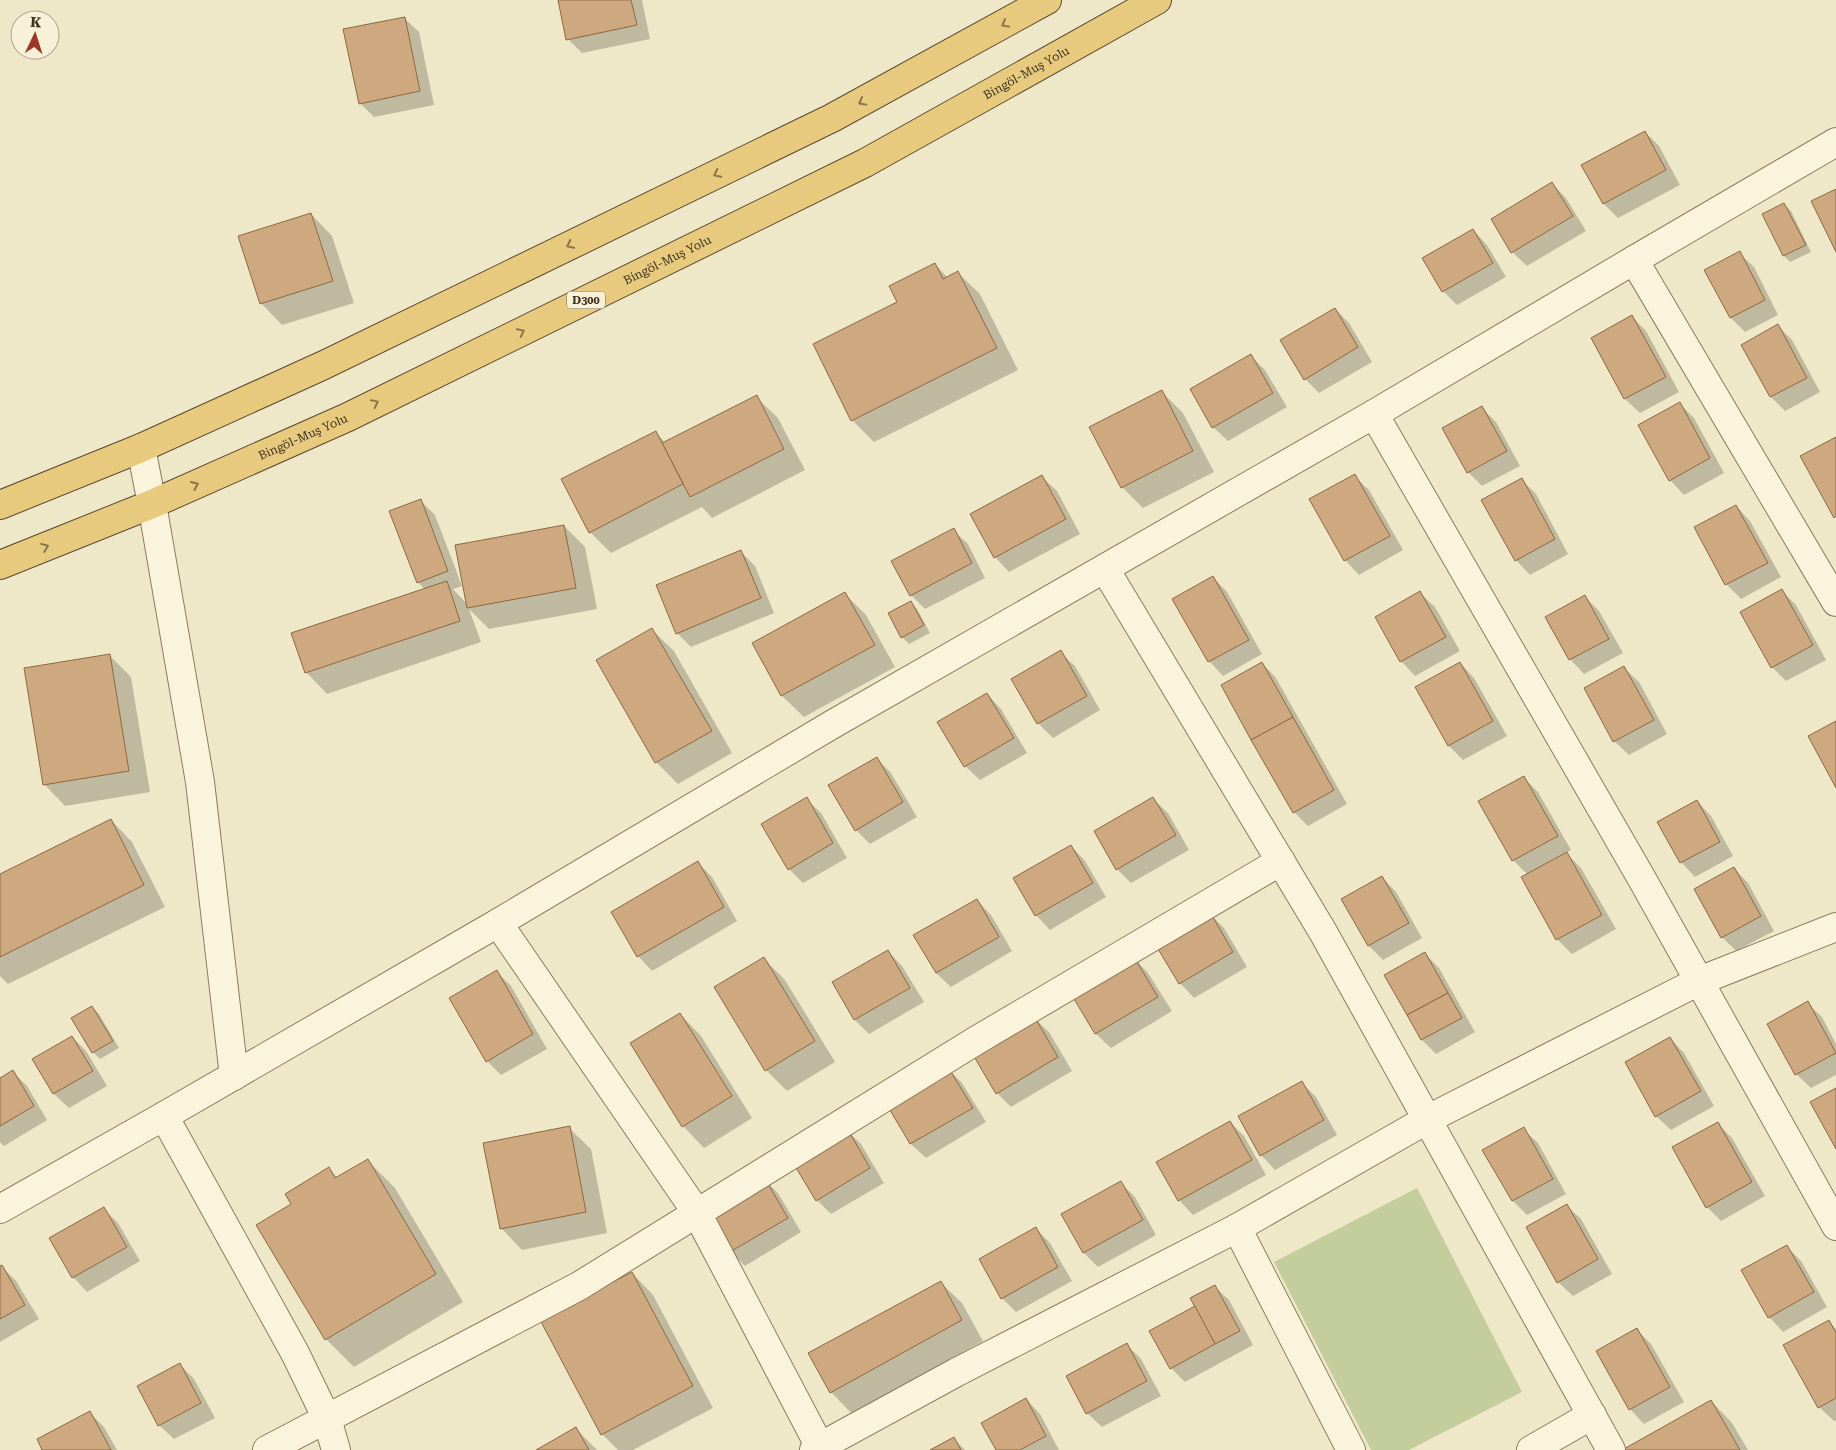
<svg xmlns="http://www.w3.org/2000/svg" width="1836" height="1450" font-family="'Roboto Serif',serif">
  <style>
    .green { fill: #c3ce9c }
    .shadow { fill: #0003 }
    .building { fill: #cea87e; stroke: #8c6842 }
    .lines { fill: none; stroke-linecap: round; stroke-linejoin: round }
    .minor-casing { stroke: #8c7b5d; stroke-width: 30 }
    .trunk-casing { stroke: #5a4931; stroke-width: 30 }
    .minor { stroke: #faf4dc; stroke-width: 28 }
    .trunk { stroke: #e8ca7e; stroke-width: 28 }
    .oneway { stroke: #8a764a }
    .labels { text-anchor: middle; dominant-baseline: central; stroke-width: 4; stroke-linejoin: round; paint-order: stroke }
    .shield { fill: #f7f1d8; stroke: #756b57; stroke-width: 1 }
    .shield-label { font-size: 11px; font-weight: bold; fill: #3d3120 }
    .street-label { font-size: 12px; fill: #3d3120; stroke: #f7f1d8 }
  </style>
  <rect width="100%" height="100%" fill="#efe8c8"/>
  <polygon class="green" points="1417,1188 1522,1392 1409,1450 1371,1450 1274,1262"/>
  <g class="shadow">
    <polygon points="560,0 642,0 650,39 582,53 568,39"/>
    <polygon points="404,18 419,32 434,105 374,117 360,103"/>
    <polygon points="1645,132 1659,146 1680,185 1618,218 1604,204 1583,165"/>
    <polygon points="1552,184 1566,198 1586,231 1527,266 1512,252"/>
    <polygon points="1784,204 1791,211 1811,252 1790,262 1784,256"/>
    <polygon points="311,214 332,236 354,303 282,325 261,303"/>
    <polygon points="1473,230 1487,245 1506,277 1457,305 1443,291"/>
    <polygon points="1739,253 1754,267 1778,315 1745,332 1731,318 1706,270"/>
    <polygon points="935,264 948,278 958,273 980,294 1018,370 874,442 852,420 814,344 898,303"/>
    <polygon points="1335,309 1349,323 1372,362 1319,393 1305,379"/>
    <polygon points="1632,317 1646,331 1679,392 1640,413 1625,399 1592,339"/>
    <polygon points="1778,326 1792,340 1820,392 1785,411 1771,397 1742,345"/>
    <polygon points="1251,356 1265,370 1287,407 1228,441 1213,427"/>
    <polygon points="1162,392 1183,413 1214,472 1143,508 1122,487"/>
    <polygon points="756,397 778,418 805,470 712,518 702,507 611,553 590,532 656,433 666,443"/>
    <polygon points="1680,404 1694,418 1724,473 1684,495 1670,480"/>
    <polygon points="1482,408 1496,422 1520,466 1482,486 1468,472"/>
    <polygon points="1354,476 1369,490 1403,550 1359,575 1345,560"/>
    <polygon points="1042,477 1057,491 1080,534 1009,572 995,557"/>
    <polygon points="1522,480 1536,494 1568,554 1530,575 1516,560"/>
    <polygon points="420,500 435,515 462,586 453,589 467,604 564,526 585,547 597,609 489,629 469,609 481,642 327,694 306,672 425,590 418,582"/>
    <polygon points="1736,506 1750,521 1781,577 1741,599 1726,584"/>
    <polygon points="953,530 968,544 985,578 925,609 911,595"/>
    <polygon points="741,552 755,566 774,613 691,647 677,633"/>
    <polygon points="1213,577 1227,592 1262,654 1223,676 1209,661"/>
    <polygon points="1782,591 1796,605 1826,660 1786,681 1772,667"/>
    <polygon points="1420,593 1435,607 1460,651 1415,676 1401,661 1377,617"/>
    <polygon points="845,594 866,615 895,667 804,717 782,696 753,644"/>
    <polygon points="1585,597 1599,611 1623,653 1584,674 1570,659"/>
    <polygon points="910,602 917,609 930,633 909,644 902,637"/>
    <polygon points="652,630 674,651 732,753 678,784 656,762 598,661"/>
    <polygon points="1060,652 1075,666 1100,710 1053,738 1038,723 1012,679"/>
    <polygon points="109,655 131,677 150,792 65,806 44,784"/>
    <polygon points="1262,663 1276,678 1347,804 1308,826 1294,812"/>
    <polygon points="1460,663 1474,678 1507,736 1463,760 1449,746 1416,688"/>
    <polygon points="1624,668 1639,682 1667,734 1629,755 1614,741"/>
    <polygon points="987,694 1001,709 1027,753 980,780 965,766"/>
    <polygon points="876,758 891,773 917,817 870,844 856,830"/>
    <polygon points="1524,778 1538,792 1571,850 1566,853 1581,868 1616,929 1572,954 1557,939 1528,875 1513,860 1480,802"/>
    <polygon points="806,799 821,813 847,858 803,883 789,869"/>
    <polygon points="1153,799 1168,813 1189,850 1131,883 1117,869"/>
    <polygon points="1697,801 1711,816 1733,856 1695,877 1681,862"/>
    <polygon points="111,820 132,842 165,907 8,984 0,976 0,875"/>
    <polygon points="1071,846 1085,861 1106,897 1050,930 1036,915"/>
    <polygon points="697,862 712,877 737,921 652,971 638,956 612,912"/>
    <polygon points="1734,868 1748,883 1774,931 1736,951 1722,937"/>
    <polygon points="1382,877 1396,892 1422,938 1383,960 1369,946 1343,899"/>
    <polygon points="977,900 991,915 1012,951 951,987 936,973"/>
    <polygon points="1209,913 1224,928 1247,967 1194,998 1180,983 1157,945"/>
    <polygon points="888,951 902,966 924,1002 869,1034 855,1020 834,983"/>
    <polygon points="1425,954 1439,968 1475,1032 1436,1054 1422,1040 1386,976"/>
    <polygon points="1134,958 1148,973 1172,1011 1111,1048 1096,1034 1073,994"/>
    <polygon points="764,959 785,980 835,1062 787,1091 766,1070"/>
    <polygon points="497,972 511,986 547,1049 501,1075 487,1061"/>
    <polygon points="1807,1003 1822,1017 1836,1044 1836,1075 1811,1088 1796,1074"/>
    <polygon points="92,1007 99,1014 119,1048 100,1059 93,1052 73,1019"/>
    <polygon points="680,1014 701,1036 752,1118 704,1148 683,1126"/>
    <polygon points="1034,1018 1049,1032 1072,1071 1011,1107 997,1093"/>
    <polygon points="72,1037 86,1051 107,1086 69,1108 54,1094 34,1059"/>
    <polygon points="1670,1038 1684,1053 1714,1106 1671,1130 1656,1116"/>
    <polygon points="948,1069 962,1083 986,1122 926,1158 911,1144 888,1105"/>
    <polygon points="13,1072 27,1086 47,1120 4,1146 0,1142 0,1079"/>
    <polygon points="1302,1083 1316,1097 1337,1135 1275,1170 1261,1155"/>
    <polygon points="1230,1122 1244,1136 1266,1175 1193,1215 1179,1200"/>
    <polygon points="1718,1124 1732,1138 1765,1196 1721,1221 1707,1207"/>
    <polygon points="569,1128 591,1149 607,1233 522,1250 501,1228"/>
    <polygon points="1523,1129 1538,1143 1566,1194 1527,1215 1513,1201 1484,1150"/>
    <polygon points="846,1130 861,1144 884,1183 831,1214 817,1200"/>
    <polygon points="368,1161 395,1188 463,1302 354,1367 326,1339 293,1205 329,1169 338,1178"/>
    <polygon points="764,1179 778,1193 801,1232 745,1266 731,1252"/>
    <polygon points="1121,1183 1135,1197 1156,1235 1098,1267 1084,1253 1062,1214"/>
    <polygon points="1566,1205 1581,1219 1612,1274 1573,1296 1558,1282"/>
    <polygon points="104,1209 118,1223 140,1261 87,1292 73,1277"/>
    <polygon points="1036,1229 1050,1243 1072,1281 1016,1312 1002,1298"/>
    <polygon points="1787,1247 1801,1261 1827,1307 1783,1332 1769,1317"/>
    <polygon points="2,1267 16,1281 39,1319 0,1342 0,1268"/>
    <polygon points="632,1273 653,1295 713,1408 633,1450 618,1450 602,1434"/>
    <polygon points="940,1282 962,1303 983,1341 852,1414 831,1392"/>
    <polygon points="1214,1286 1229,1300 1253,1345 1185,1382 1171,1368 1196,1307"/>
    <polygon points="1828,1321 1836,1329 1836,1420 1834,1421 1819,1407"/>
    <polygon points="1637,1330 1651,1344 1684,1402 1644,1424 1630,1409"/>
    <polygon points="1127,1345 1141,1359 1161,1396 1102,1427 1087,1413"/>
    <polygon points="180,1365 194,1379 215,1418 174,1439 159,1425"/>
    <polygon points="1026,1399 1040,1414 1059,1450 997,1450"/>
    <polygon points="1711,1401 1732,1423 1748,1450 1625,1450"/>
    <polygon points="90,1413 104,1427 117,1450 44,1450"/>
    <polygon points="576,1429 597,1450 539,1450"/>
    <polygon points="953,1438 965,1450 932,1450"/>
  </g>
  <g class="building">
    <polygon points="558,0 631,0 637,25 566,40"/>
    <polygon points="405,17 420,91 359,104 343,29"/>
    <polygon points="1645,131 1666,170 1603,204 1581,165"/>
    <polygon points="1552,182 1573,216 1511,253 1491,219"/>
    <polygon points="1836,189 1836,252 1811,201"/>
    <polygon points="1784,203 1806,245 1783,256 1762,214"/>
    <polygon points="311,213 333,281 260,304 238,236"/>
    <polygon points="1473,229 1493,263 1442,292 1422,258"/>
    <polygon points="1740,251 1765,300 1730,318 1704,270"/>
    <polygon points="935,263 943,279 958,271 997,348 851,421 813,344 897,302 889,286"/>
    <polygon points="1335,308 1358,347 1304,380 1280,340"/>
    <polygon points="1632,315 1666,377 1624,399 1591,338"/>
    <polygon points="1778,324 1807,378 1770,397 1741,345"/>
    <polygon points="1251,354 1273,393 1212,428 1190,389"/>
    <polygon points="1162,390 1193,451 1121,488 1089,427"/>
    <polygon points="757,395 784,449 690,497 662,443"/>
    <polygon points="1680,402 1710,458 1669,481 1638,425"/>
    <polygon points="1482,406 1507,451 1467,473 1442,428"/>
    <polygon points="656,431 683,484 589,533 561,479"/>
    <polygon points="1836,437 1836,516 1834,518 1800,456"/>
    <polygon points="1355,474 1390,536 1344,561 1309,499"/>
    <polygon points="1042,475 1066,519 994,558 970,514"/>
    <polygon points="1522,478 1555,539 1515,561 1481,500"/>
    <polygon points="421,499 448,571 417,583 389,511"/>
    <polygon points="1736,505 1768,563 1725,585 1694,527"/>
    <polygon points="564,525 576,588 467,608 455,545"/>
    <polygon points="954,528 972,563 910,596 891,561"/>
    <polygon points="741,550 761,598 676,634 656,585"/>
    <polygon points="1213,576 1249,640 1208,662 1172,599"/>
    <polygon points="447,581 460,621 305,673 291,633"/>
    <polygon points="1782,589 1813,645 1771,668 1740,612"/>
    <polygon points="1420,591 1446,637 1400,662 1375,617"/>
    <polygon points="845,592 875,645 781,696 752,643"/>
    <polygon points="1585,595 1609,639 1569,660 1545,617"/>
    <polygon points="911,601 924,625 901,638 888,613"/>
    <polygon points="652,628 712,731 655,763 596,660"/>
    <polygon points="1061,650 1087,696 1037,724 1011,679"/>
    <polygon points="110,654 129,771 43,785 24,668"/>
    <polygon points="1262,662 1293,717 1251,740 1221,685"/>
    <polygon points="1460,662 1493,721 1448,746 1415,687"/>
    <polygon points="1624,666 1654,720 1613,742 1584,688"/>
    <polygon points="987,693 1014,738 964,767 937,722"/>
    <polygon points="1293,717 1334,790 1293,813 1251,740"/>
    <polygon points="1836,721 1836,788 1808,736"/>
    <polygon points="877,757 903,802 855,831 828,785"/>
    <polygon points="1524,776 1558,836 1512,861 1478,801"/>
    <polygon points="807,797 833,843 788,870 761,824"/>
    <polygon points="1153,797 1176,835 1116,870 1094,831"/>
    <polygon points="1697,800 1720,842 1680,863 1657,822"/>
    <polygon points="111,819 144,885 0,957 0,874"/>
    <polygon points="1071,845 1093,883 1035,916 1013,878"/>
    <polygon points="1567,852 1602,915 1556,940 1521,877"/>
    <polygon points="698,861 724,907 637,957 611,912"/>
    <polygon points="1734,867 1761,916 1721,938 1694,889"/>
    <polygon points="1382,876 1409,923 1368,946 1341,899"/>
    <polygon points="977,899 999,937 936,973 913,935"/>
    <polygon points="1210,912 1233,952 1179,984 1155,944"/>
    <polygon points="888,950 910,988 854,1020 832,982"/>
    <polygon points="1425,952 1448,993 1407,1015 1384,975"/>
    <polygon points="764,957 815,1041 765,1071 714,987"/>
    <polygon points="1134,957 1158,997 1095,1034 1071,994"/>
    <polygon points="497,970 533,1034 486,1062 449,998"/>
    <polygon points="1448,993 1462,1018 1421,1040 1407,1015"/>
    <polygon points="1808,1001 1836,1053 1795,1075 1767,1024"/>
    <polygon points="92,1006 113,1041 92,1053 71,1018"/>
    <polygon points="680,1013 732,1096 682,1127 630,1043"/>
    <polygon points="1034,1016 1058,1057 996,1094 972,1053"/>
    <polygon points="72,1036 93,1071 53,1094 32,1059"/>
    <polygon points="1670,1037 1701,1091 1655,1117 1625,1062"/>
    <polygon points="948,1067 973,1108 910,1144 887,1105"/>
    <polygon points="13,1070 34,1106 0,1126 0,1078"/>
    <polygon points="1302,1081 1324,1120 1260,1156 1238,1116"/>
    <polygon points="1836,1088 1836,1149 1810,1102"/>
    <polygon points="1230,1121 1252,1160 1178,1201 1156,1162"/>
    <polygon points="1718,1122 1752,1182 1706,1208 1672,1147"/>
    <polygon points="570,1126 586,1212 500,1229 483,1143"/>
    <polygon points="1524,1127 1553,1179 1512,1201 1482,1150"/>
    <polygon points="847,1128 870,1168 816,1201 792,1161"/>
    <polygon points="368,1159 436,1274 325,1340 256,1225 291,1204 285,1194 329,1167 335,1178"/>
    <polygon points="764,1177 788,1218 730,1252 705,1212"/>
    <polygon points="1121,1181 1143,1220 1083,1253 1061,1214"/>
    <polygon points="1567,1204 1598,1259 1557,1283 1526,1227"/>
    <polygon points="104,1207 127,1247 72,1278 49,1238"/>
    <polygon points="1036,1227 1058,1267 1001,1299 979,1259"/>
    <polygon points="1787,1245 1814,1292 1768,1318 1741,1270"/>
    <polygon points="2,1265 25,1305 0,1319 0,1266"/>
    <polygon points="632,1272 693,1386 601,1435 540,1320"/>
    <polygon points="941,1281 962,1320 830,1393 808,1353"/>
    <polygon points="1215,1285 1240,1331 1215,1344 1190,1298"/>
    <polygon points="1195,1306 1215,1344 1170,1369 1149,1331"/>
    <polygon points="1829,1320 1836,1333 1836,1398 1818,1408 1783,1345"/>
    <polygon points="1637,1328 1670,1387 1629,1410 1596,1351"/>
    <polygon points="1127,1343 1147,1381 1086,1414 1066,1376"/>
    <polygon points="180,1363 201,1403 158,1426 137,1386"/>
    <polygon points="1026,1398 1046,1436 1020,1450 996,1450 981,1423"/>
    <polygon points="1711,1400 1740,1450 1622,1450"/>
    <polygon points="90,1411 111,1450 42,1450 37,1439"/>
    <polygon points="576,1427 589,1450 536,1450"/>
    <polygon points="954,1437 961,1450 930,1450"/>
  </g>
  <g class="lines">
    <g class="minor-casing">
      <g id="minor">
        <polyline points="1634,260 1836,602"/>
        <polyline points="1374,414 1642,879 1836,1226"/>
        <polyline points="141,448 152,504 200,782 234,1076"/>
        <polyline points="1105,569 1323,932 1611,1450"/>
        <polyline points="498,923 697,1213 820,1447"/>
        <polyline points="164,1116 295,1353 327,1419 336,1450"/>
        <polyline points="0,1209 164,1116 498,923 833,724 1374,414 1634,260 1836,142"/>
        <polyline points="1237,1228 1351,1450"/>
        <polyline points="267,1450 579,1286 977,1040 1281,861"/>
        <polyline points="814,1450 957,1372 1237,1228 1428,1119 1699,981 1836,927"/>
        <polyline points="1531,1450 1592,1415"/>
      </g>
    </g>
    <g class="trunk-casing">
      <g id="trunk">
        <polyline points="0,505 141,448 324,365 832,118 1047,0"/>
        <path id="s1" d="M0 565 152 504 348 417 865 163 1157 0"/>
      </g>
    </g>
    <use href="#minor" class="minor"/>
    <use href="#trunk" class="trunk"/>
  </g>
  <defs><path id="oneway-chevron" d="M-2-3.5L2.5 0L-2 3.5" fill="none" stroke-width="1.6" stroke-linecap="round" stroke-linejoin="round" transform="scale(1.25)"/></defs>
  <g class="oneway">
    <use href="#oneway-chevron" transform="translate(1005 24) rotate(151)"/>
    <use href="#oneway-chevron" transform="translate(862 102) rotate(151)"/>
    <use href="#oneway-chevron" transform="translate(717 174) rotate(154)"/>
    <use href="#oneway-chevron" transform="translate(570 245) rotate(154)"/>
    <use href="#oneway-chevron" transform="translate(521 332) rotate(-26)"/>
    <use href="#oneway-chevron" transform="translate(375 403) rotate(-26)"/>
    <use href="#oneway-chevron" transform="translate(195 485) rotate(-24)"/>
    <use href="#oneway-chevron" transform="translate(45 547) rotate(-22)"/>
  </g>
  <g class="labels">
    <rect class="shield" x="567" y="291.5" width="38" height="17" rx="4"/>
    <g class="shield-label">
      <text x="586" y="300">D300</text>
    </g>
    <g class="street-label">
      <text stroke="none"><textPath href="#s1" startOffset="1139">Bingöl-Muş Yolu</textPath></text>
      <text stroke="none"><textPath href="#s1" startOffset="734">Bingöl-Muş Yolu</textPath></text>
      <text stroke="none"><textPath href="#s1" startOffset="329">Bingöl-Muş Yolu</textPath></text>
    </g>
  </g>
  <g transform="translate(35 35) rotate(4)"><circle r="24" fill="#f7f1d8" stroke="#ada48e"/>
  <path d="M0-4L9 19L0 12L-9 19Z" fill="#9c382b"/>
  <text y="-8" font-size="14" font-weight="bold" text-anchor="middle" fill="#3d3120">K</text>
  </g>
</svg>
